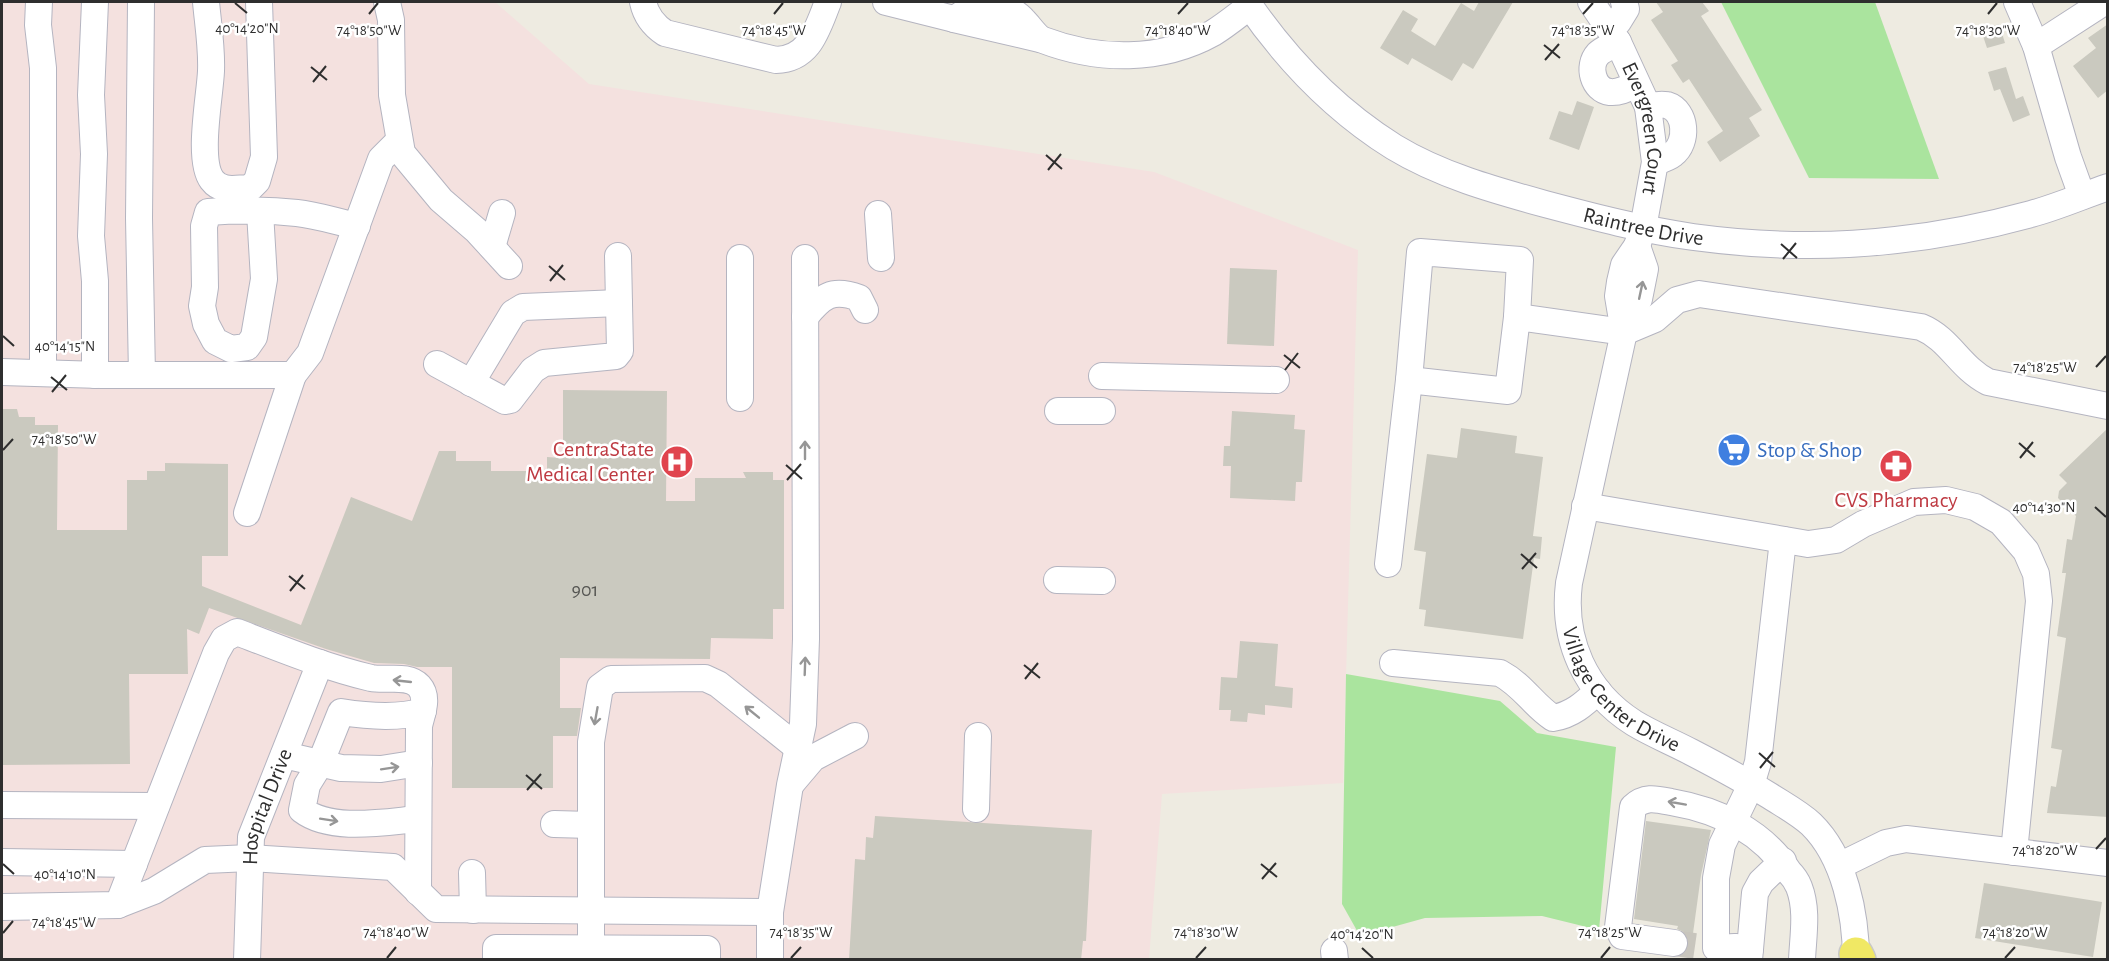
<svg xmlns="http://www.w3.org/2000/svg" width="2109" height="961" font-family="'Alegreya Sans',sans-serif">
  <style>
    .medical { fill: #f4e1df }
    .green { fill: #aae49e }
    .building { fill: #cac9bf }
    .lines { fill: none; stroke-linecap: round; stroke-linejoin: round }
    .minor-tunnel { stroke: #c8c5bd; stroke-width: 26; stroke-dasharray: 26 13; stroke-linecap: butt }
    .minor-casing { stroke: #b4b4c0; stroke-width: 28 }
    .major-casing { stroke: #c9c9c9; stroke-width: 36 }
    .minor { stroke: #fff; stroke-width: 26 }
    .major { stroke: #f0e864; stroke-width: 33 }
    .oneway { stroke: #969696 }
    .ticks { fill: none; stroke: #2e2e2e; stroke-width: 2 }
    .labels { text-anchor: middle; dominant-baseline: central; stroke-width: 5; stroke-linejoin: round; paint-order: stroke }
    .number-label { font-size: 20px; fill: #555552 }
    .street-label { font-size: 22px; fill: #2e2e2e; stroke: #fff }
    .health-label { font-size: 22px; fill: #be3a42; stroke: #fff; text-anchor: end }
    .shop-label { font-size: 22px; fill: #366cbe; stroke: #fff; text-anchor: start }
    .ticks-label { font-size: 15px; text-anchor: middle; fill: #2e2e2e; stroke: #fff; stroke-width: 5; stroke-linejoin: round; paint-order: stroke }
  </style>
  <rect width="100%" height="100%" fill="#eeebe1"/>
  <polygon class="medical" points="2,2 495,2 589,84 1154,172 1358,250 1343,783 1162,794 1149,959 2,960"/>
  <g class="green">
    <polygon points="1721,2 1875,2 1939,179 1809,178"/>
    <polygon points="1346,674 1500,701 1537,733 1616,747 1599,930 1542,916 1425,918 1360,936 1342,904"/>
  </g>
  <g class="building">
    <polygon points="1479,2 1513,2 1473,69 1463,63 1452,81 1412,58 1408,65 1380,48 1403,10 1418,19 1411,31 1435,46 1461,3 1474,11"/>
    <polygon points="1656,2 1702,2 1709,11 1701,16 1762,110 1749,118 1760,136 1720,162 1707,142 1723,131 1689,79 1683,83 1671,65 1678,61 1651,20 1663,12"/>
    <polygon points="1999,24 2005,43 1987,48 1981,30"/>
    <polygon points="2108,24 2108,90 2098,98 2073,66 2096,48 2088,38"/>
    <polygon points="2006,67 2016,99 2023,96 2030,115 2013,122 2000,89 1994,91 1988,72"/>
    <polygon points="1577,101 1594,107 1579,150 1549,139 1559,111 1572,115"/>
    <polygon points="1230,268 1277,270 1274,346 1227,344"/>
    <polygon points="563,390 667,391 666,501 695,501 695,478 746,478 743,472 773,472 773,480 784,480 784,609 773,609 773,639 711,638 710,659 560,658 560,708 581,708 577,736 553,736 553,788 452,788 452,667 417,667 404,664 374,663 326,649 209,608 199,634 187,629 188,674 129,674 130,764 2,765 2,409 17,409 19,417 35,417 35,425 58,425 57,530 127,530 127,480 147,480 147,471 165,471 165,463 228,464 228,556 202,556 202,586 301,625 351,497 412,521 439,451 456,451 456,461 491,461 491,471 547,471 547,457 563,458"/>
    <polygon points="1232,411 1295,415 1294,429 1305,430 1302,482 1296,482 1295,501 1230,498 1231,466 1223,466 1224,446 1230,446"/>
    <polygon points="1461,428 1517,436 1515,453 1543,457 1533,536 1542,537 1540,559 1534,558 1523,639 1424,626 1426,610 1419,609 1426,552 1414,550 1427,454 1457,458"/>
    <polygon points="2108,428 2108,817 2047,813 2051,786 2056,787 2062,750 2051,748 2066,638 2057,636 2066,573 2062,573 2067,539 2072,540 2076,516 2058,498 2059,491 2067,483 2059,475"/>
    <polygon points="1240,641 1278,644 1275,686 1293,688 1292,708 1265,705 1265,715 1248,713 1247,722 1230,721 1231,710 1219,710 1221,677 1237,678"/>
    <polygon points="875,816 1092,830 1086,941 1083,941 1081,960 849,960 855,859 865,860 866,837 873,838"/>
    <polygon points="1646,821 1711,830 1701,875 1691,948 1688,947 1688,937 1684,932 1677,929 1678,926 1634,919"/>
    <polygon points="1984,883 2102,902 2093,957 1975,938"/>
  </g>
  <g class="lines">
    <polyline class="minor-tunnel" points="1674,943 1695,946"/>
    <g class="minor-casing">
      <g id="minor">
        <polyline points="39,2 38,25 43,68 43,373"/>
        <polyline points="141,2 139,218 142,375"/>
        <path d="M206 2C208 24 212 48 211 71 210 96 197 160 212 180 222 193 236 188 250 188L257 181 264 157 259 2"/>
        <polyline points="387,2 391,20 392,95 402,153 441,200 477,231 509,266"/>
        <path d="M643 2C646 16 653 25 665 33L776 60C810 59 817 29 828 2"/>
        <path d="M886 2 954 19C962 15 970 7 978 5 993 1 1015 10 1024 21 1030 27 1036 37 1043 40 1098 61 1161 62 1213 33 1226 25 1238 15 1250 6"/>
        <path id="s1" d="M1247 2C1286 59 1335 110 1394 147 1440 175 1494 190 1545 204 1594 217 1643 230 1693 237 1760 246 1830 248 1896 240 1942 235 1987 226 2031 214 2057 207 2082 196 2108 187"/>
        <path id="s2" d="M1591 2 1618 42 1648 107 1655 162 1643 228 1637 246 1624 265 1620 282 1618 296 1624 332"/>
        <polyline points="2017,2 2036,46 2068,157 2082,196"/>
        <polyline points="954,19 1040,39"/>
        <polyline points="1610,27 1618,22 1626,9 1624,2"/>
        <path d="M1618 42C1612 46 1603 49 1598 54 1587 66 1593 90 1610 92 1620 93 1628 88 1636 84"/>
        <polyline points="2036,46 2104,2"/>
        <path d="M1648 107C1654 105 1660 104 1667 105 1687 111 1688 143 1673 154 1668 158 1661 160 1655 162"/>
        <path d="M260 212 264 279 254 337 247 347 231 349 215 341 206 324 202 306 205 287 204 226 208 212C237 210 268 210 297 213 317 215 337 222 357 226"/>
        <polyline points="878,214 881,258"/>
        <path id="s3" d="M1637 246 1645 269 1639 299 1624 332 1569 583C1562 640 1585 692 1634 723 1652 734 1672 742 1691 752 1718 766 1744 780 1770 796 1784 805 1799 813 1811 824 1845 857 1856 915 1856 960"/>
        <polyline points="492,247 502,213"/>
        <path d="M805 317C822 296 832 288 859 298L865 310"/>
        <polyline points="437,364 505,401 510,400 533,370 544,363 616,356 620,351 618,256"/>
        <polyline points="2,372 101,375 293,375 310,353 381,159 399,141"/>
        <polyline points="95,375 95,281 91,236 94,154 91,95 95,2"/>
        <polyline points="1102,376 1276,380"/>
        <polyline points="1409,380 1420,252 1520,260 1517,317"/>
        <polyline points="471,383 513,313 523,307 619,303"/>
        <polyline points="740,398 740,258"/>
        <polyline points="1058,411 1102,411"/>
        <polyline points="1585,506 1808,544 1836,540 1863,524 1914,502 1946,500 1975,507 2001,522 2026,551 2036,574 2039,601 2014,852"/>
        <polyline points="247,513 293,375"/>
        <path d="M1388 564 1409 380 1508 391 1517 317 1624 332 1655 319 1677 300 1699 294 1921 327C1950 339 1959 367 1988 382L2108 406"/>
        <polyline points="1057,580 1102,581"/>
        <path d="M1393 663 1500 673C1524 686 1532 704 1553 718 1572 715 1584 704 1598 691"/>
        <polyline points="284,755 341,768 381,769 419,763"/>
        <polyline points="791,784 813,758 855,736"/>
        <polyline points="2,805 156,806"/>
        <polyline points="976,809 978,736"/>
        <path d="M418 819C384 822 331 832 302 810L307 785 320 764 341 712C366 716 398 719 423 711"/>
        <polyline points="554,824 591,825"/>
        <polyline points="2,862 134,864"/>
        <polyline points="1839,866 1886,843 1906,839 2108,863"/>
        <polyline points="472,873 473,910"/>
        <path d="M118 905 216 653 224 639 237 632C281 649 325 667 371 678 387 681 408 674 419 686 429 697 422 713 419 726L418 892"/>
        <polyline points="2,907 118,905 154,891 205,860 250,858 393,867 436,909 770,912"/>
        <path d="M1674 943 1622 936 1618 927 1633 807C1645 796 1656 799 1671 802 1718 810 1762 831 1789 872 1793 876 1797 882 1799 887 1808 910 1803 936 1802 960"/>
        <polyline points="591,949 591,742 600,687 611,679 705,678 718,684 798,748"/>
        <polyline points="1750,949 1755,893 1761,882 1783,861"/>
        <polyline points="1334,951 1335,960"/>
        <path id="s4" d="M247 960 251 837 320 663"/>
        <polyline points="496,960 496,948 707,949 707,960"/>
        <polyline points="770,960 770,912 790,785 803,724 806,639 805,258"/>
        <polyline points="1749,960 1750,949 1735,947 1716,948 1716,878 1722,845 1751,785 1758,762 1783,540"/>
      </g>
    </g>
    <g class="major-casing">
      <polyline id="major" points="1856,954 1859,960"/>
    </g>
    <use href="#minor" class="minor"/>
    <use href="#major" class="major"/>
  </g>
  <defs><path id="oneway-shaft" d="M-6 0H5M1.5-3L5.5 0L1.5 3" fill="none" stroke-width="1.6" stroke-linecap="round" stroke-linejoin="round" transform="scale(1.5)"/></defs>
  <g class="oneway">
    <use href="#oneway-shaft" transform="translate(1641 290) rotate(-78)"/>
    <use href="#oneway-shaft" transform="translate(805 450) rotate(-90)"/>
    <use href="#oneway-shaft" transform="translate(805 666) rotate(-88)"/>
    <use href="#oneway-shaft" transform="translate(402 681) rotate(-174)"/>
    <use href="#oneway-shaft" transform="translate(752 712) rotate(-141)"/>
    <use href="#oneway-shaft" transform="translate(596 716) rotate(100)"/>
    <use href="#oneway-shaft" transform="translate(390 768) rotate(-9)"/>
    <use href="#oneway-shaft" transform="translate(1677 803) rotate(-170)"/>
    <use href="#oneway-shaft" transform="translate(329 820) rotate(9)"/>
  </g>
  <path class="ticks" d="M235 3 247 13M369 14 378 3M774 14 783 3M1178 14 1188 3M1583 14 1593 3M1988 14 1997 3M1544 45 1560 58M1545 60 1559 44M311 67 327 80M313 82 326 66M1046 155 1062 169M1048 170 1061 154M1781 244 1797 258M1783 259 1796 243M549 266 565 280M550 281 563 265M3 336 14 346M1284 355 1300 368M2096 367 2106 356M1285 370 1298 353M51 377 67 390M52 392 66 375M2019 443 2035 457M3 450 13 439M2020 458 2033 442M786 465 802 479M787 480 801 464M2095 507 2106 517M1521 554 1537 568M1522 569 1536 553M289 576 305 589M290 591 303 575M1024 665 1040 678M1025 679 1038 663M1759 753 1775 767M1760 768 1773 752M526 775 542 789M527 790 541 774M2096 849 2106 838M3 864 14 874M1261 864 1277 877M1262 879 1276 863M3 933 13 921M1362 948 1373 958M387 958 396 947M791 958 801 947M1196 958 1206 947M1601 958 1610 947M2005 958 2015 947"/>
  <defs>
    <g id="supermarket-disc" transform="scale(1.725)"><circle r="9.5" fill="#3f7fe0" stroke="#fff"/><path d="M-6-5.5h2.5l.6 2H6L4.5 2H-2.5L-4.4-4H-6ZM-1.5 3.2a1.3 1.3 0 1 0 .1 0ZM3 3.2a1.3 1.3 0 1 0 .1 0Z" fill="#fff"/></g>
    <g id="hospital-disc" transform="scale(1.725)"><circle r="9.5" fill="#e0444e" stroke="#fff"/><path d="M-5-5h3v3.5h4V-5h3V5h-3V1.5h-4V5h-3Z" fill="#fff"/></g>
    <g id="pharmacy-disc" transform="scale(1.725)"><circle r="9.5" fill="#e0444e" stroke="#fff"/><path d="M-2-6h4v4h4v4h-4v4h-4v-4h-4v-4h4Z" fill="#fff"/></g>
  </defs>
  <g fill-rule="evenodd">
    <use href="#supermarket-disc" x="1734" y="450"/>
    <use href="#hospital-disc" x="677" y="462"/>
    <use href="#pharmacy-disc" x="1896" y="466"/>
  </g>
  <g class="labels">
    <g class="number-label">
      <text x="585" y="590">901</text>
    </g>
    <g class="street-label">
      <text stroke="none"><textPath href="#s2" startOffset="140">Evergreen Court</textPath></text>
      <text stroke="none"><textPath href="#s1" startOffset="471">Raintree Drive</textPath></text>
      <text stroke="none"><textPath href="#s3" startOffset="477">Village Center Drive</textPath></text>
      <text stroke="none"><textPath href="#s4" startOffset="156">Hospital Drive</textPath></text>
    </g>
    <g class="health-label">
      <text x="654" y="449">CentraState<tspan x="654" dy="25">Medical Center</tspan></text>
      <text x="1896" y="500" text-anchor="middle">CVS Pharmacy</text>
    </g>
    <g class="shop-label">
      <text x="1757" y="450">Stop &amp; Shop</text>
    </g>
  </g>
  <g class="ticks-label">
    <text x="247" y="33">40°14'20"N</text>
    <text x="369" y="35">74°18'50"W</text>
    <text x="774" y="35">74°18'45"W</text>
    <text x="1178" y="35">74°18'40"W</text>
    <text x="1583" y="35">74°18'35"W</text>
    <text x="1988" y="35">74°18'30"W</text>
    <text x="65" y="351">40°14'15"N</text>
    <text x="2045" y="372">74°18'25"W</text>
    <text x="64" y="444">74°18'50"W</text>
    <text x="2044" y="512">40°14'30"N</text>
    <text x="2045" y="855">74°18'20"W</text>
    <text x="65" y="879">40°14'10"N</text>
    <text x="64" y="927">74°18'45"W</text>
    <text x="396" y="937">74°18'40"W</text>
    <text x="801" y="937">74°18'35"W</text>
    <text x="1206" y="937">74°18'30"W</text>
    <text x="1610" y="937">74°18'25"W</text>
    <text x="2015" y="937">74°18'20"W</text>
    <text x="1362" y="939">40°14'20"N</text>
  </g>
  <rect width="2109" height="961" fill="none" stroke="#2e2e2e" stroke-width="6"/>
</svg>
